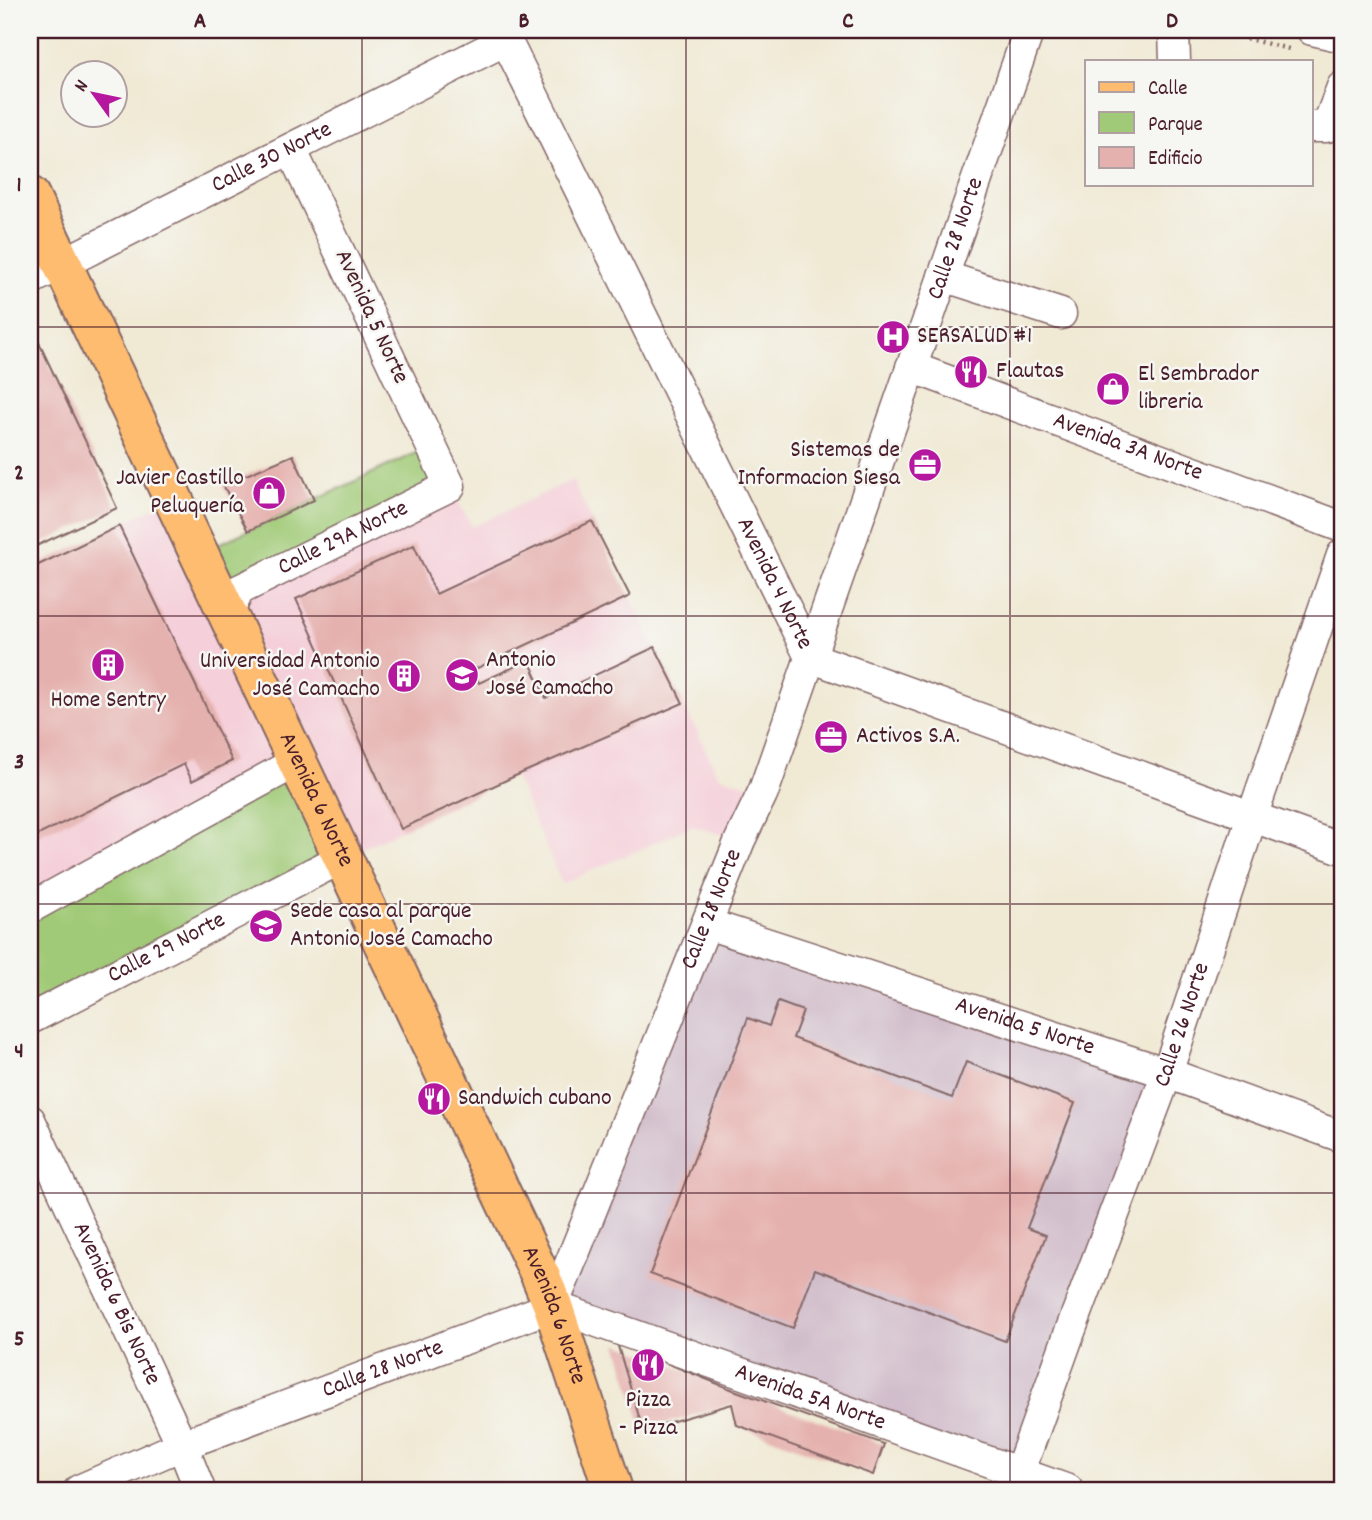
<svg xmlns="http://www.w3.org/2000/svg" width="1372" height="1520" font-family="Dekko,sans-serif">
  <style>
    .built { fill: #f5cfd9 }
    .industrial { fill: #d1bdcb }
    .green { fill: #a0ca77; stroke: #757451; stroke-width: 2 }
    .building { fill: #e5b1ae }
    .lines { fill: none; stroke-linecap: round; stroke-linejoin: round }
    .minor-casing { stroke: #846666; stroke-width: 33 }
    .major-casing { stroke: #846666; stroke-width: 42 }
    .path { stroke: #846666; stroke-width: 4.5; stroke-dasharray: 2 5; stroke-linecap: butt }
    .minor { stroke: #fff; stroke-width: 30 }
    .major { stroke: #fdbc6f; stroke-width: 38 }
    .grid { fill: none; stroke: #4a1f2b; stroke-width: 2; stroke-opacity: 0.55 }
    .labels { text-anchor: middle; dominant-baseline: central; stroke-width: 5; stroke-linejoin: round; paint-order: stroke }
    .street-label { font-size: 24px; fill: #4a1f2b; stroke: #f6f6f2 }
    .poi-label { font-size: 24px; fill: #4a1f2b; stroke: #f6f6f2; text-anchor: start }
    .neatline { fill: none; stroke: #4a1f2b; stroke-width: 2.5 }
    .grid-label { font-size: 23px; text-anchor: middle; font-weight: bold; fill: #4a1f2b }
  </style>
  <rect width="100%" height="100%" fill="#f6f6f2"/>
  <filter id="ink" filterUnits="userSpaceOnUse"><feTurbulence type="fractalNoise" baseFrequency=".0143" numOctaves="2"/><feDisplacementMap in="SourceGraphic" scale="14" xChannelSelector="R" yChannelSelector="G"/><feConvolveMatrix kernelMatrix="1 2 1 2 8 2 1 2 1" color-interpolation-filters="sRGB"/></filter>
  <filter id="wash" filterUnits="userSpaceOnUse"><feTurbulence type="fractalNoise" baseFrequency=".00686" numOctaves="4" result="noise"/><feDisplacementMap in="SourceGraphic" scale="28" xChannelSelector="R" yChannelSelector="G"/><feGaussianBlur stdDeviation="1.57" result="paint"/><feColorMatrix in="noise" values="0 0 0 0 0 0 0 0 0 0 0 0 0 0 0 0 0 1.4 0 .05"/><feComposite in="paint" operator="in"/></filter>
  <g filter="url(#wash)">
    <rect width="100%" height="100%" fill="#f0e9d4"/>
    <polygon class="built" points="572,480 719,776 764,790 740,840 692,826 562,884 515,776 342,858 30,908 30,569 172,499 197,554 450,486 472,527"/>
    <polygon class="industrial" points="707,924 1167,1073 1020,1473 553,1306"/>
    <g class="green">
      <polygon points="431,446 450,486 239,590 197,554"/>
      <polygon points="296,762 342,858 30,1019 30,908"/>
    </g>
    <g id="blocks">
      <g class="building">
        <polygon points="33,330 117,508 30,549 30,331"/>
        <polygon points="293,455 314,500 248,531 223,485"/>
        <polygon points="592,521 630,596 473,670 479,683 529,660 546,698 655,647 683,703 515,776 401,829 296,599 414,545 436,594"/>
        <polygon points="119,526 232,761 192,781 184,764 30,839 30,569"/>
        <polygon points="778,1002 803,1011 793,1038 952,1098 966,1062 1075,1103 1027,1228 1046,1235 1005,1341 815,1269 793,1328 650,1274 748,1018 769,1026"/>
        <polygon points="617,1343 728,1388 884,1444 873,1475 737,1425 732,1404 643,1430"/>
      </g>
    </g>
  </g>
  <g filter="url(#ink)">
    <use href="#blocks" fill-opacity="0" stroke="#846666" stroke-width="2"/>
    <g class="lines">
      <g class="minor-casing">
        <g id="minor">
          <polyline points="1174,30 1175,61"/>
          <polyline points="1312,30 1342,37"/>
          <path id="s1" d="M506 40 810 657 1342 849"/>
          <polyline points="1311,127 1327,127 1342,87"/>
          <polyline points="943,276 1061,314"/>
          <path id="s2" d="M30 280 506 40 509 30"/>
          <path id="s3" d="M911 367 1342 527"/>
          <path id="s4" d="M227 616 239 590 450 486 291 149"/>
          <polyline points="30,908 296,762"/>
          <path id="s5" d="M707 924 1167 1073 1342 1137"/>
          <path id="s6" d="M30 1019 342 858"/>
          <path id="s7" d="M30 1120 182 1445 200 1490"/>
          <path id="s8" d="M553 1306 1068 1490"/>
          <path id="s9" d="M79 1490 182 1445 553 1306 740 840 764 790 1029 30"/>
          <path id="s10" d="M1013 1490 1068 1337 1167 1073 1252 817 1342 555"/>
        </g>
      </g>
      <g class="major-casing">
        <g id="major">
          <path id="s11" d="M30 196 541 1277 553 1306 613 1490"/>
        </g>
      </g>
      <polyline class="path" points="1212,30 1293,50"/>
      <use href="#minor" class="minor"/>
      <use href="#major" class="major"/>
    </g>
  </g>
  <path class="grid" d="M362 30V1490M686 30V1490M1010 30V1490M30 327H1342M30 616H1342M30 904H1342M30 1193H1342"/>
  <defs>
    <g id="hospital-disc" transform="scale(1.75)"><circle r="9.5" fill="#b5179e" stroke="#f6f6f2"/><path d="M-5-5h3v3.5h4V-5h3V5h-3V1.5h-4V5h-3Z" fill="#fff"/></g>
    <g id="restaurant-disc" transform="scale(1.75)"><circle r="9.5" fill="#b5179e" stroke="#f6f6f2"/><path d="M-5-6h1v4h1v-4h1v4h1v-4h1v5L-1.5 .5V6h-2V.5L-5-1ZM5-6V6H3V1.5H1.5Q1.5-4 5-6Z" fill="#fff"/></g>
    <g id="shop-disc" transform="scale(1.75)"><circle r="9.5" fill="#b5179e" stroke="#f6f6f2"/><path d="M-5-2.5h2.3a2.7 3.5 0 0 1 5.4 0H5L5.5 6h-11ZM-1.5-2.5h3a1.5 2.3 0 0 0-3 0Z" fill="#fff"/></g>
    <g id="office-disc" transform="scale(1.75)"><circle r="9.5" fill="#b5179e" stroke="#f6f6f2"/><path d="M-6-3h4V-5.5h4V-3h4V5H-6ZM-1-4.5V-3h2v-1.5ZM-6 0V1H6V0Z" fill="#fff"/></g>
    <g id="building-disc" transform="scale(1.75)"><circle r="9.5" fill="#b5179e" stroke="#f6f6f2"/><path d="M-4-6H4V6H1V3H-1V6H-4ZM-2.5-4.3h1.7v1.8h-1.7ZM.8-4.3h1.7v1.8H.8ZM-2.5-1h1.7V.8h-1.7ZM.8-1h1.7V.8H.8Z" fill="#fff"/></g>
    <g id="university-disc" transform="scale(1.75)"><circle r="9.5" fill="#b5179e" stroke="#f6f6f2"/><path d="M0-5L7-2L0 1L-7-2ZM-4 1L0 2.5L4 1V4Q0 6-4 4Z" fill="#fff"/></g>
  </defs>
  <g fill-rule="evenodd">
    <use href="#hospital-disc" x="893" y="337"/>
    <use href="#restaurant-disc" x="971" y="372"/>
    <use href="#shop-disc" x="1113" y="389"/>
    <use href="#office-disc" x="925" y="465"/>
    <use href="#shop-disc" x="269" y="493"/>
    <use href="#building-disc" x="108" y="665"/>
    <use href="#university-disc" x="462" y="675"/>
    <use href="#building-disc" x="404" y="676"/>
    <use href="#office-disc" x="831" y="737"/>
    <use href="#university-disc" x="266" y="926"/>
    <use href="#restaurant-disc" x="434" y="1099"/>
    <use href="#restaurant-disc" x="648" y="1365"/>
  </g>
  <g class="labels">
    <g class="street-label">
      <text stroke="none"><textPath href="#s2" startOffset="271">Calle 30 Norte</textPath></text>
      <text stroke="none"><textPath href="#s9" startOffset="1650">Calle 28 Norte</textPath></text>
      <text transform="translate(371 317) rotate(65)">Avenida 5 Norte</text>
      <text stroke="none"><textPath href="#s3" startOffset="231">Avenida 3A Norte</textPath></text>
      <text stroke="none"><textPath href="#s4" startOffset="145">Calle 29A Norte</textPath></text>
      <text stroke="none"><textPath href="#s1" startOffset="606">Avenida 4 Norte</textPath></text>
      <text stroke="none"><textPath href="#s11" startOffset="668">Avenida 6 Norte</textPath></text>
      <text stroke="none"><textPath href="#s9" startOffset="936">Calle 28 Norte</textPath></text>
      <text stroke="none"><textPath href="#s6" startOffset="154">Calle 29 Norte</textPath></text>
      <text stroke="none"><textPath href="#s10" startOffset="495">Calle 26 Norte</textPath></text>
      <text stroke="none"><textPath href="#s5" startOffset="334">Avenida 5 Norte</textPath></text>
      <text stroke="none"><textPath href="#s7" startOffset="203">Avenida 6 Bis Norte</textPath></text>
      <text stroke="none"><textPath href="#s11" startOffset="1236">Avenida 6 Norte</textPath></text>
      <text stroke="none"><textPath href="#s9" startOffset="327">Calle 28 Norte</textPath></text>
      <text stroke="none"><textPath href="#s8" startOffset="273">Avenida 5A Norte</textPath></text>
    </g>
    <g class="poi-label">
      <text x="917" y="337">SERSALUD #1</text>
      <text x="996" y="372">Flautas</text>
      <text x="1138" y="375">El Sembrador<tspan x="1138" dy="28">libreria</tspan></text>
      <text x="900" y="451" text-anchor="end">Sistemas de<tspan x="900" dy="28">Informacion Siesa</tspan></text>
      <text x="244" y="479" text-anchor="end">Javier Castillo<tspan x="244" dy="28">Peluquería</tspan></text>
      <text x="486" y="661">Antonio<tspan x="486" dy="28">José Camacho</tspan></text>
      <text x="380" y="662" text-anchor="end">Universidad Antonio<tspan x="380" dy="28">José Camacho</tspan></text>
      <text x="108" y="701" text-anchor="middle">Home Sentry</text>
      <text x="856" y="737">Activos S.A.</text>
      <text x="290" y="912">Sede casa al parque<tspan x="290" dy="28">Antonio José Camacho</tspan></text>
      <text x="458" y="1099">Sandwich cubano</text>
      <text x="648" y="1401" text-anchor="middle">Pizza<tspan x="648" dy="28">- Pizza</tspan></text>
    </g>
  </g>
  <rect width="1372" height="1520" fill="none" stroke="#f6f6f2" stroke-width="77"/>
  <rect x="1085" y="60" width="228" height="126" fill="#f6f6f2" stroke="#b1a0a2" stroke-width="2"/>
  <rect x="1099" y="82" width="35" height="10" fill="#fdbc6f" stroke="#b1a0a2" stroke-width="2"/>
  <text x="1148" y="94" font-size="21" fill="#4a1f2b">Calle</text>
  <rect x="1099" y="112" width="35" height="21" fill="#a0ca77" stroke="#b1a0a2" stroke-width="2"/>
  <text x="1148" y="130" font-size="21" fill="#4a1f2b">Parque</text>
  <rect x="1099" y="147" width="35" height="21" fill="#e5b1ae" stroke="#b1a0a2" stroke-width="2"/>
  <text x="1148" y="164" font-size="21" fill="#4a1f2b">Edificio</text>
  <g transform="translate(94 94) rotate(303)"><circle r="33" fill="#f6f6f2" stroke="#b1a0a2" stroke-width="2"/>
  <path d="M0-5L12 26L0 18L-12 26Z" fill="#b5179e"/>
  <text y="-10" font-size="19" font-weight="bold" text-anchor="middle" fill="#4a1f2b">N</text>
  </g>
  <rect x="38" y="38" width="1296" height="1444" class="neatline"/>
  <g class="grid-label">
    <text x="200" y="27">A</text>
    <text x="524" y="27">B</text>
    <text x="848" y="27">C</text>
    <text x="1172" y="27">D</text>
    <text x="19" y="191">1</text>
    <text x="19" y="479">2</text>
    <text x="19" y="768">3</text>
    <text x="19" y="1057">4</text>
    <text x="19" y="1345">5</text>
  </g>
</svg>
